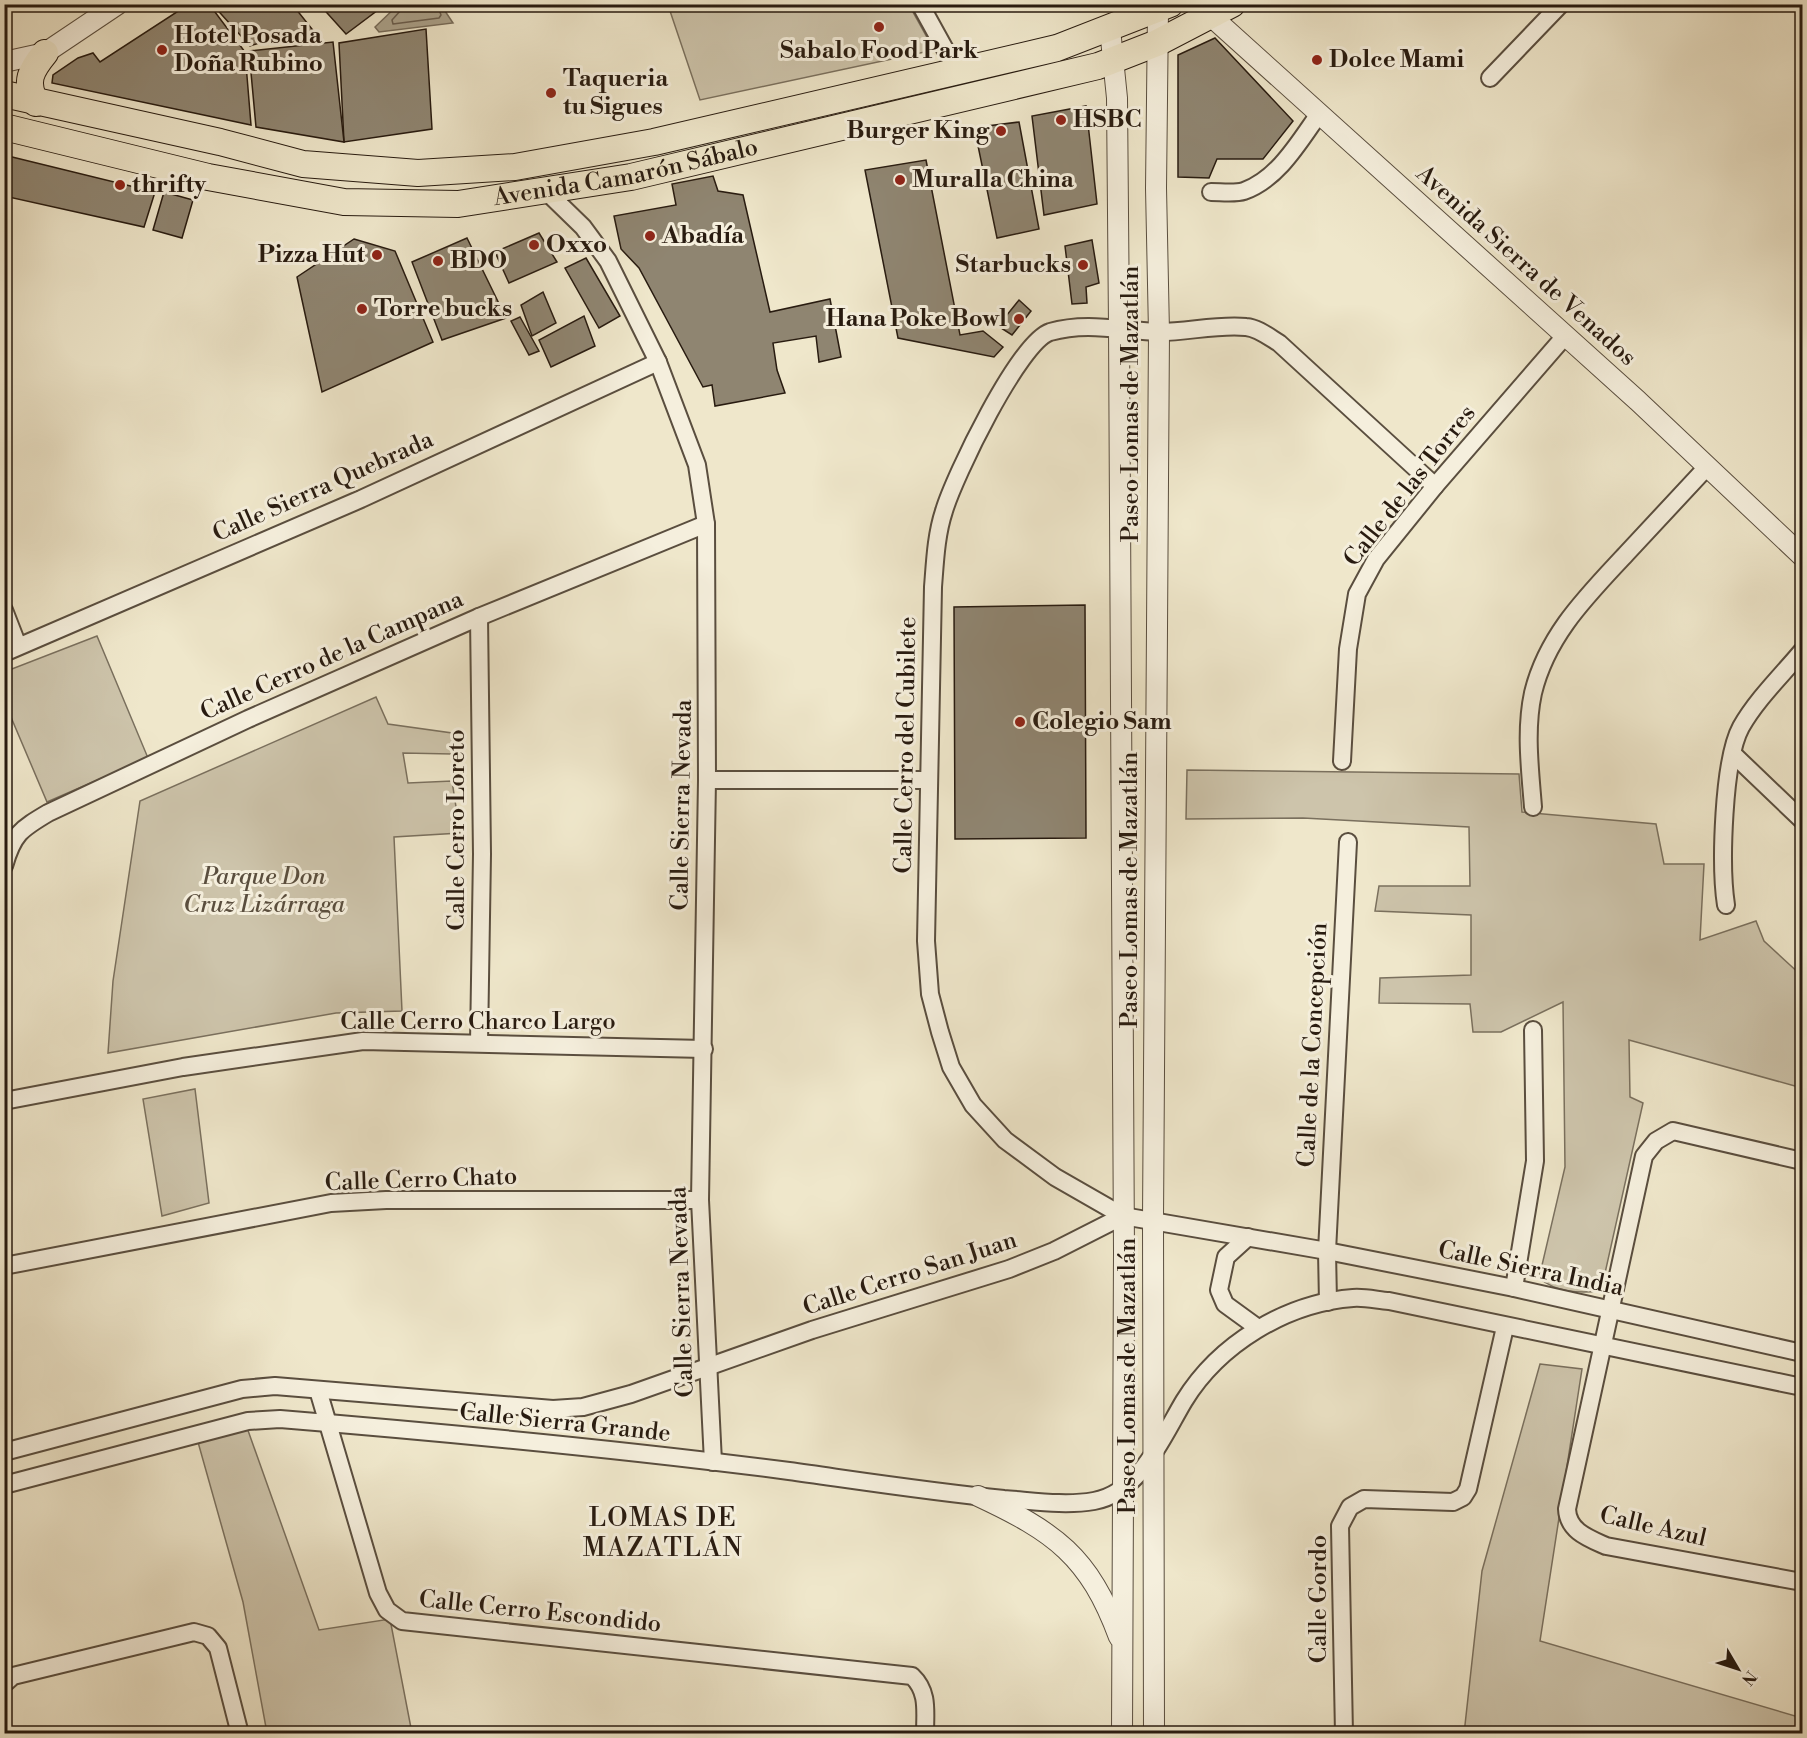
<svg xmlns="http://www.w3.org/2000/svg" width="1807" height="1738" font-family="'Libre Bodoni',serif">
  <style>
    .green { fill: #cdc4ab; stroke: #7a705e; stroke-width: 1.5 }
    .water { fill: #aba28b; stroke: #776c5a; stroke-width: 1.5 }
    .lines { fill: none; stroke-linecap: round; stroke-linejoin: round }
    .shore { stroke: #6a5e4e; stroke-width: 1.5 }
    .building { fill: #8f8571; stroke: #281b10; stroke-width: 1.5 }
    .minor-casing { stroke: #5a4e3f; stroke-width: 20 }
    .tertiary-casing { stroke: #5a4e3f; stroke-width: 22 }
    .primary-casing { stroke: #281b10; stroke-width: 28 }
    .minor { stroke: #f5efdd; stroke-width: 16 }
    .tertiary { stroke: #f5efdd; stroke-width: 20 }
    .primary { stroke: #efe7cb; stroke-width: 26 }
    .poi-dot { fill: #8f2418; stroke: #f5efdd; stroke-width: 2 }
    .labels { text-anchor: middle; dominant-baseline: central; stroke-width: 6; stroke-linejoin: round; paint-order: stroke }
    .poi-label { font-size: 24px; font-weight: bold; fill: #281b10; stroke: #f5efdd; text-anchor: start }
    .street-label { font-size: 24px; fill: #281b10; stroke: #f5efdd }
    .park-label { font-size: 24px; font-style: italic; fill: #5a4e3e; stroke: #f5efdd }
    .neighbourhood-label { font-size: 26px; letter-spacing: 1.5px; fill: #281b10; stroke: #f5efdd }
  </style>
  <rect width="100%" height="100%" fill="#efe7cb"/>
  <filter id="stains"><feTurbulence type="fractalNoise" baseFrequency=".00333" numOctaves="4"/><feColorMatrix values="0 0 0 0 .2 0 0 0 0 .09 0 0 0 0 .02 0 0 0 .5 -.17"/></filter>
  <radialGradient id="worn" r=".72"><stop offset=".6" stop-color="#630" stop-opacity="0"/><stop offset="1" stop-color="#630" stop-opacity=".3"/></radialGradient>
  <g class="green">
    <polygon points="668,5 909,5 934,50 700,100"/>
    <polygon points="97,636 148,758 47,802 5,703 4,672"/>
    <polygon points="376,697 388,724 452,733 452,754 403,753 408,783 452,781 460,833 394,837 402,1011 336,1013 108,1053 113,981 140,801"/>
    <path d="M1187 770 1519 774 1522 812 1656 824 1664 864H1704L1700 940 1756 921 1764 941 1802 976V1088L1629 1040 1630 1097 1643 1103 1601 1291C1579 1293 1557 1293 1539 1278L1565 1167 1563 1002 1501 1032H1473L1470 1004 1379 1003 1380 978 1471 975V915L1375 911 1379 886H1470L1469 827 1303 818 1186 819Z"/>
    <polygon points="195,1089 209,1203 162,1216 143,1099"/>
    <polygon points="1540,1364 1582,1369 1540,1641 1802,1718 1802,1733 1464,1734 1482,1571"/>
    <polygon points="245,1422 319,1630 390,1619 411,1728 462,1733 267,1733 243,1602 196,1435"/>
  </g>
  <polygon class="water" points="399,4 441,5 453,23 379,32 375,27"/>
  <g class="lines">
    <polyline class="shore" points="402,4 401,10 392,20 393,24 439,18 441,15 437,4"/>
  </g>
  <g class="building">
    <polygon points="189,4 209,4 245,52 251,125 52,83 53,75 78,58 93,53 100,62"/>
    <polygon points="212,4 292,4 320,39 306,40 296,35 284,42 274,38 250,46"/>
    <polygon points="319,4 386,4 346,34"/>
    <polygon points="426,29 432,129 344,142 339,43"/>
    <polygon points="1215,38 1293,121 1263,159 1217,159 1209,178 1178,177 1178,55"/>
    <polygon points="333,42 344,142 256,127 249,51"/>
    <polygon points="1086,106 1097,204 1044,215 1032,116"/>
    <polygon points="1019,122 1039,229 997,238 977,141 987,126"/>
    <polygon points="4,155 155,192 144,227 4,196"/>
    <polygon points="926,160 960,335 983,331 1003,347 994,357 898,338 865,170"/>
    <polygon points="713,176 718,191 743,195 770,312 830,299 841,357 819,362 816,336 773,343 777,370 785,393 715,406 712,385 703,387 639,268 621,249 614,216 676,205 672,184"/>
    <polygon points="164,192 193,200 182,238 153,230"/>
    <polygon points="539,233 557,262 509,283 495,252"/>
    <polygon points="467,238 506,318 442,340 412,262"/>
    <polygon points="354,239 395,251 433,342 322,392 297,277"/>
    <polygon points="1092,240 1099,283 1086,287 1087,303 1072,304 1065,246"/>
    <polygon points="586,258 620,316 599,328 565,268"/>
    <polygon points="543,292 556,323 532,336 521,305"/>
    <polygon points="1019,300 1031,311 1012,335 998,326"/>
    <polygon points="584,316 595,346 551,367 539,340"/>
    <polygon points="520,317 539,351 529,355 511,321"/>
    <polygon points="1085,605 1086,838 955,839 954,607"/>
  </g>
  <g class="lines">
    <g class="minor-casing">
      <g id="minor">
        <polyline points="920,4 957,71"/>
        <polyline points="1490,78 1561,4"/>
        <polyline points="547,192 583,227 608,261 658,362 697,465 706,524 707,780 700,1200 713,1462"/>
        <path d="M1211 192C1221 192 1235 194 1244 191 1278 179 1299 142 1319 114"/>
        <path d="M1435 486 1279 343C1269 337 1258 328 1246 327 1218 324 1188 332 1160 332 1123 331 1087 321 1050 332 1019 342 954 477 944 511 936 535 935 562 933 587L926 941 930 994 940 1032 951 1067 973 1105 1005 1140 1055 1177 1123 1216 1327 1251 1514 1288 1802 1353"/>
        <polyline points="4,610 18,646"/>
        <polyline points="4,653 361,499 658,362"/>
        <polyline points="1734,755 1802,820"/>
        <polyline points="1342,761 1348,649 1357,594 1376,559 1435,486 1565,336"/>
        <polyline points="707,780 929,780"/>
        <path d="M1533 807C1530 769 1525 730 1533 693 1547 635 1587 596 1626 554 1653 525 1680 496 1707 467"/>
        <path d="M4 866C13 834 21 829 48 813L248 719 479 617 706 524"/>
        <path d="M1726 905C1720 866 1723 760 1741 727 1757 699 1782 675 1802 651"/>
        <polyline points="479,1043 482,854 479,617"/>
        <polyline points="4,1101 183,1067 363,1041 704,1049"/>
        <path d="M1802 1161 1673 1131 1656 1141 1644 1156 1567 1509C1568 1531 1588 1538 1606 1546L1802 1582"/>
        <polyline points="1248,1237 1226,1257 1219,1290 1225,1304 1258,1328"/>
        <polyline points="4,1266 331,1203 386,1200 700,1200"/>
        <polyline points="1514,1288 1535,1161 1533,1030"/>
        <polyline points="1328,1302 1327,1251 1348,842"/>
        <path d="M318 1390 378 1593 387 1610 402 1621 912 1676C929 1692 925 1712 925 1734"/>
        <polyline points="4,1452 242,1389 275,1386 553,1409 583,1407 631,1394 812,1330 1009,1269 1054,1251 1123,1216"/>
        <path d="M4 1485 248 1421 280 1419C450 1433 620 1449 789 1471 861 1481 932 1492 1004 1499 1033 1501 1065 1506 1094 1501 1140 1493 1163 1436 1184 1401 1219 1344 1286 1303 1353 1298 1364 1297 1377 1300 1389 1301L1802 1387"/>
        <polyline points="4,1684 13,1676 194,1632 208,1636 218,1648 240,1734"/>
        <polyline points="1344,1734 1340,1526 1350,1507 1364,1499 1453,1502 1463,1497 1468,1489 1505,1327"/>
      </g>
    </g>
    <g class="tertiary-casing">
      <g id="tertiary">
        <polyline points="1212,17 1638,401 1802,556"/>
        <polyline points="1110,29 1117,98 1119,327 1124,1253 1122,1734"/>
        <polyline points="4,62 45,53 118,4"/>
        <path d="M978 1496C1055 1532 1089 1556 1119 1637"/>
        <polyline points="1154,1734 1153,1219 1159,332 1156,188 1158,10"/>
      </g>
    </g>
    <g class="primary-casing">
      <g id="primary">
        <polyline points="4,94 220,142 303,164 418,173 515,167 654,142 1057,48 1170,4"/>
        <path d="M36 103C24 82 31 70 45 53"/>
        <path id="s1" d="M4 127 208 177 344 202 458 204 631 177 1098 66 1157 43 1232 4"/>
      </g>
    </g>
    <use href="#minor" class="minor"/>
    <use href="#tertiary" class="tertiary"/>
    <use href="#primary" class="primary"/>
  </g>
  <g class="poi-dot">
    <circle cx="879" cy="27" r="6"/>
    <circle cx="162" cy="50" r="6"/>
    <circle cx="1317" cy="60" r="6"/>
    <circle cx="551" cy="93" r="6"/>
    <circle cx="1061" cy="120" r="6"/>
    <circle cx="1001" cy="131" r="6"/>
    <circle cx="900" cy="180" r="6"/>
    <circle cx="120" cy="185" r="6"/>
    <circle cx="650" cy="236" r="6"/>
    <circle cx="534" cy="245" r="6"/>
    <circle cx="377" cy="255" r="6"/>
    <circle cx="438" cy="261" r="6"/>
    <circle cx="1083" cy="265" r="6"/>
    <circle cx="362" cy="309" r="6"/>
    <circle cx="1019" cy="319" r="6"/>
    <circle cx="1020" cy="722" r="6"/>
  </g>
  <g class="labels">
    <g class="poi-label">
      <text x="174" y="36">Hotel Posada<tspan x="174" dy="28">Doña Rubino</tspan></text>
      <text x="879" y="51" text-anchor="middle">Sabalo Food Park</text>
      <text x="1329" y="60">Dolce Mami</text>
      <text x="563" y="79">Taqueria<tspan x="563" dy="28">tu Sigues</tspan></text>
      <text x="1073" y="120">HSBC</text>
      <text x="989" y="131" text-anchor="end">Burger King</text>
      <text x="912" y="180">Muralla China</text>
      <text x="132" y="185">thrifty</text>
      <text x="662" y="236">Abadía</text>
      <text x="546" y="245">Oxxo</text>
      <text x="365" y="255" text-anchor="end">Pizza Hut</text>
      <text x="450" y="261">BDO</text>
      <text x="1071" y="265" text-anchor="end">Starbucks</text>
      <text x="374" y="309">Torre bucks</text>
      <text x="1007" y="319" text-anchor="end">Hana Poke Bowl</text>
      <text x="1032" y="722">Colegio Sam</text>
    </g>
    <g class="street-label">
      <text stroke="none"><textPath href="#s1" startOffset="633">Avenida Camarón Sábalo</textPath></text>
      <text transform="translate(1526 266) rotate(42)">Avenida Sierra de Venados</text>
      <text transform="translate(1131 404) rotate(-90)">Paseo Lomas de Mazatlán</text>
      <text transform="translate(1410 486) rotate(-52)">Calle de las Torres</text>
      <text transform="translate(323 487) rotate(-24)">Calle Sierra Quebrada</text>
      <text transform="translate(332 656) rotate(-24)">Calle Cerro de la Campana</text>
      <text transform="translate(906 745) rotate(-89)">Calle Cerro del Cubilete</text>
      <text transform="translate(682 805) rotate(-89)">Calle Sierra Nevada</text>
      <text transform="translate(457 830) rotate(-90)">Calle Cerro Loreto</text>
      <text transform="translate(1130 890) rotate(-90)">Paseo Lomas de Mazatlán</text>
      <text x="478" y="1022">Calle Cerro Charco Largo</text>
      <text transform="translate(1313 1045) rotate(-87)">Calle de la Concepción</text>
      <text transform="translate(421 1180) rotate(-2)">Calle Cerro Chato</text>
      <text transform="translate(1531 1269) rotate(12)">Calle Sierra India</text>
      <text transform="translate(910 1274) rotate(-18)">Calle Cerro San Juan</text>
      <text transform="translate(682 1292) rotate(-92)">Calle Sierra Nevada</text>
      <text transform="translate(1128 1376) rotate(-90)">Paseo Lomas de Mazatlán</text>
      <text transform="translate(565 1423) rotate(6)">Calle Sierra Grande</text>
      <text transform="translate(1653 1527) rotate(13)">Calle Azul</text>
      <text transform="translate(1319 1599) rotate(-90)">Calle Gordo</text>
      <text transform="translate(540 1612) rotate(6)">Calle Cerro Escondido</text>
    </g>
    <g class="park-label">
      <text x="264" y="877">Parque Don<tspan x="264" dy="28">Cruz Lizárraga</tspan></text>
    </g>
    <g class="neighbourhood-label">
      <text x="663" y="1518">LOMAS DE<tspan x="663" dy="30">MAZATLÁN</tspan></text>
    </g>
  </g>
  <rect width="1807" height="1738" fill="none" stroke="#efe7cb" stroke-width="24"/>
  <rect x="6" y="6" width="1795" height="1726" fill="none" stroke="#281b10" stroke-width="3"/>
  <rect x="12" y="12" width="1783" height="1714" fill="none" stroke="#281b10" stroke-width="1.5"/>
  <g transform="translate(1738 1669) rotate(129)" stroke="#f5efdd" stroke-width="4.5" paint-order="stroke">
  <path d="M0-4.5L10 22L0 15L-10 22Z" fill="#281b10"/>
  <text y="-9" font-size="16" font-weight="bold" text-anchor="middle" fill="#281b10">N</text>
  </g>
  <rect width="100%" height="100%" filter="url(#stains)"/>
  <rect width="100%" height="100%" fill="url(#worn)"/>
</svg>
